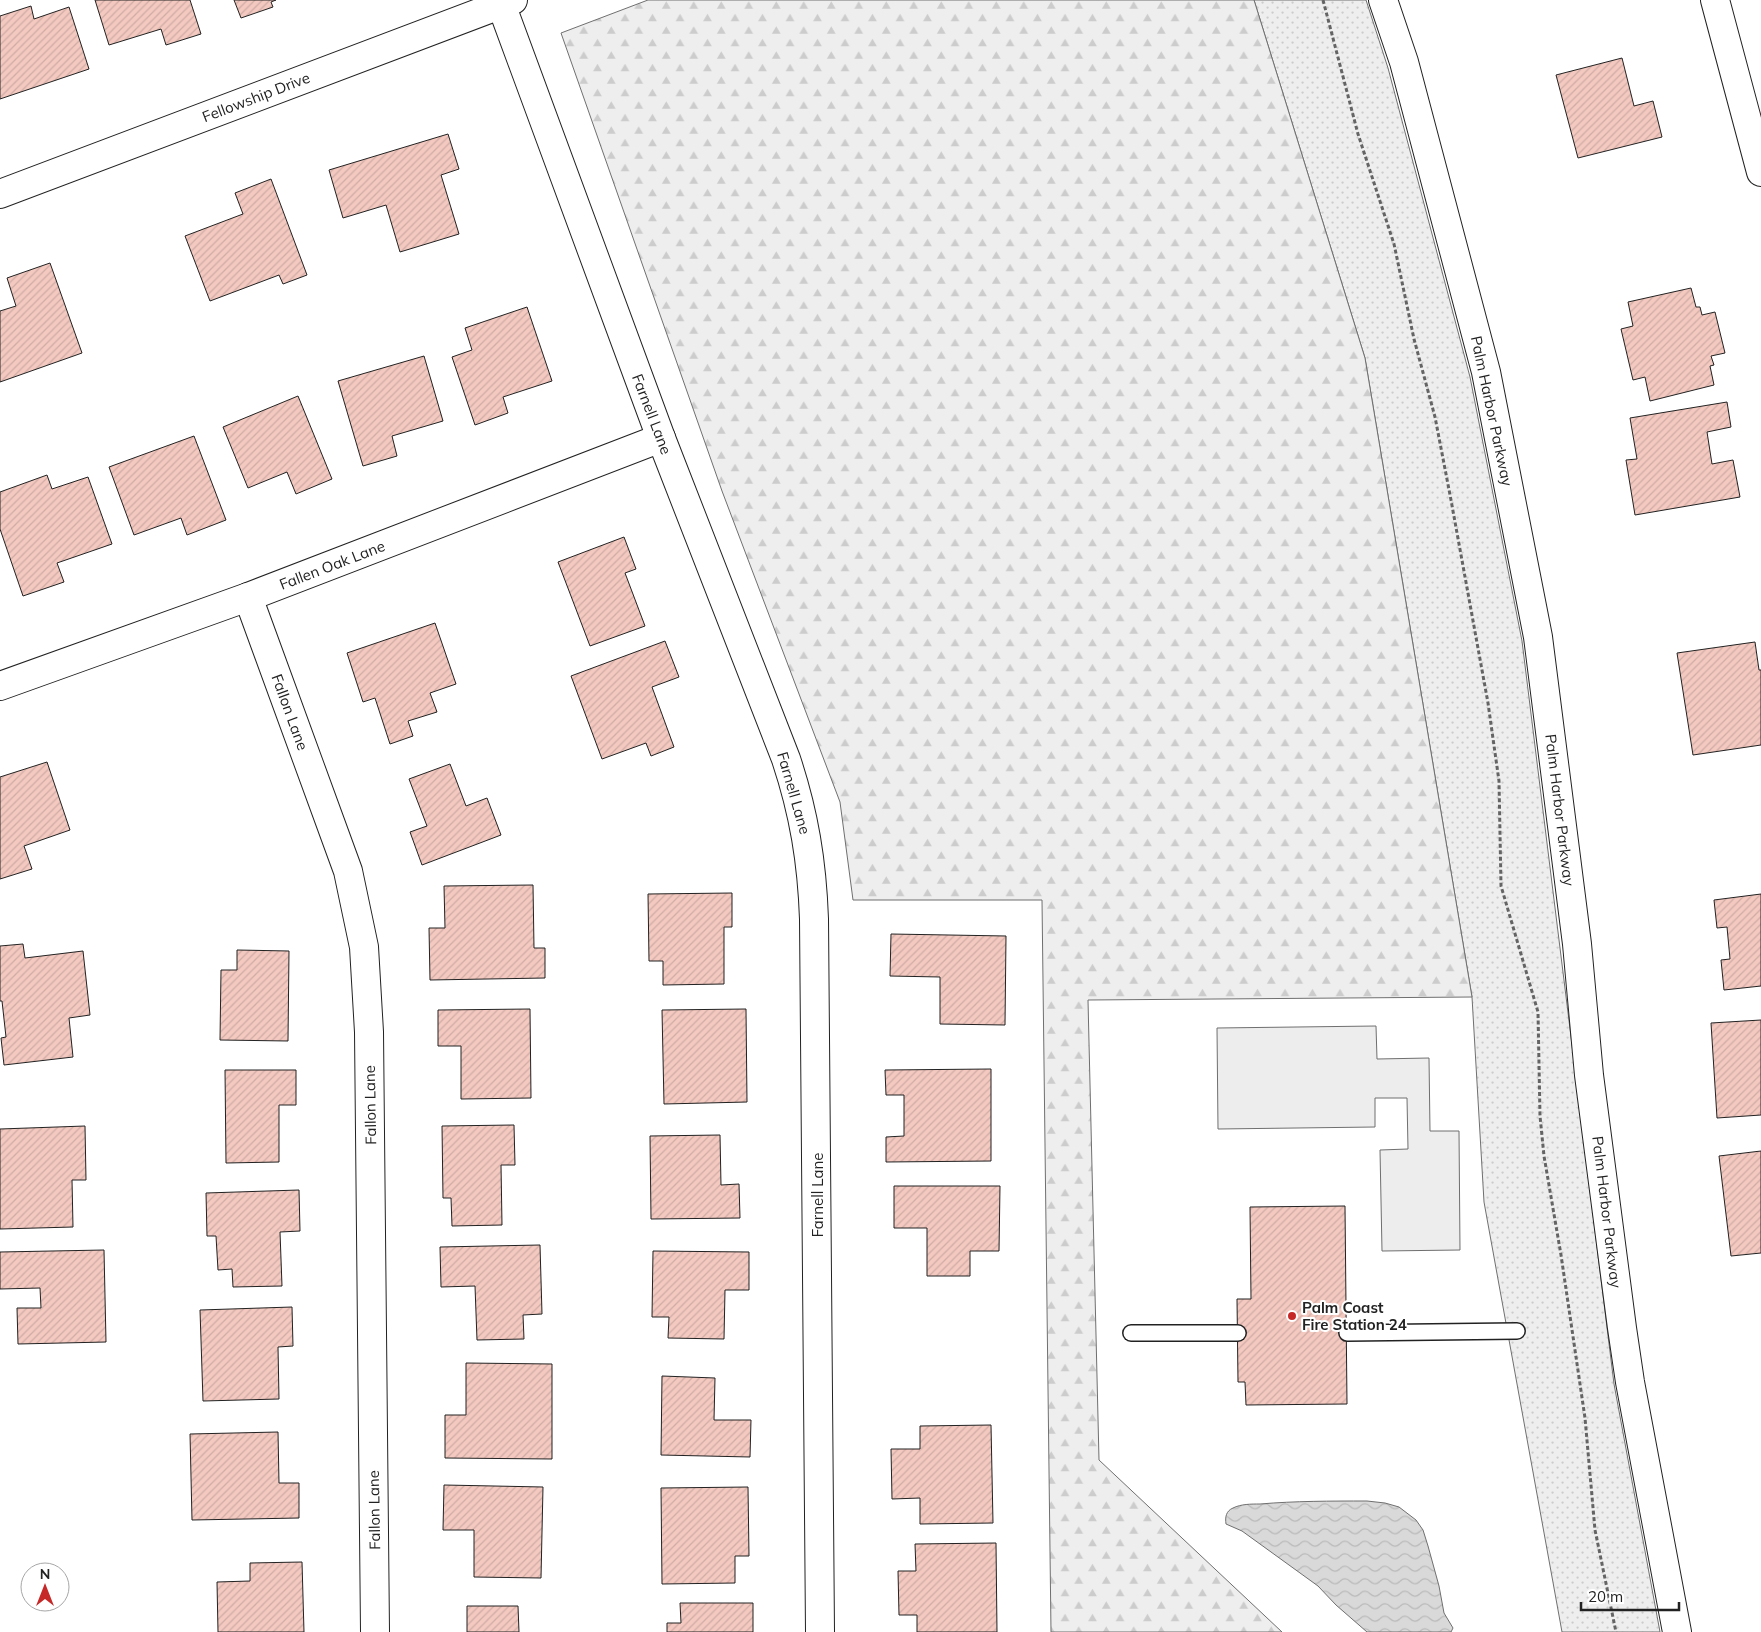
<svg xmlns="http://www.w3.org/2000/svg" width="1761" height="1632" font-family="Mulish,sans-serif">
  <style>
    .grass { fill: url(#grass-dots); stroke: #6f6f6f }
    .forest { fill: url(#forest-firs); stroke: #6f6f6f }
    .parking { fill: #ededed; stroke: #6f6f6f }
    .water { fill: url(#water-waves); stroke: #6f6f6f }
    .building { fill: url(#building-hatch); stroke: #222 }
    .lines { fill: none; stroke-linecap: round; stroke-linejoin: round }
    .service-casing { stroke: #222; stroke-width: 18 }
    .minor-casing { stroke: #222; stroke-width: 30 }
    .tertiary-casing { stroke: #222; stroke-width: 30 }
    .path { stroke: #646464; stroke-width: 3; stroke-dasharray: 4 2.5; stroke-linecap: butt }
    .service { stroke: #fff; stroke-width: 15 }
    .minor { stroke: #fff; stroke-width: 28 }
    .tertiary { stroke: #fff; stroke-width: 28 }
    .poi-dot { fill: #c62828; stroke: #fff; stroke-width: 2 }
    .labels { text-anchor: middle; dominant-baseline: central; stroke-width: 4; stroke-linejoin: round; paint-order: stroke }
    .street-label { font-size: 15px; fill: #222; stroke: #fff }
    .poi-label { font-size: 15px; font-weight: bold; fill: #222; stroke: #fff; text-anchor: start }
  </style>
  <defs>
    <pattern id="grass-dots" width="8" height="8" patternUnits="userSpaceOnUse" patternTransform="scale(1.25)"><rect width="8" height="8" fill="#eee"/><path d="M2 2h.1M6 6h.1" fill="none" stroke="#ccc" stroke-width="1.8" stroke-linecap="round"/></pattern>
    <pattern id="forest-firs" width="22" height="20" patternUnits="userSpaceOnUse" patternTransform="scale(1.25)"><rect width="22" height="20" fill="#eee"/><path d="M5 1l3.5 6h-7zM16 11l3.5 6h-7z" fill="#ccc"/></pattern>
    <pattern id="water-waves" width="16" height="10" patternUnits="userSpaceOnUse" patternTransform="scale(1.25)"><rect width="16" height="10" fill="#d9d9d9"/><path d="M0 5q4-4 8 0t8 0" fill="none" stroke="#bababa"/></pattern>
    <pattern id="building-hatch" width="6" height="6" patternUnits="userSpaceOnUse" patternTransform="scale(1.25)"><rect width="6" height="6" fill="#f3c9c0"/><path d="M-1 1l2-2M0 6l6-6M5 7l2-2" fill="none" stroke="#d0aca5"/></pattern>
  </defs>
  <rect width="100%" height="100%" fill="#fff"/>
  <polygon class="grass" points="1254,0 1366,0 1388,68 1470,377 1522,641 1614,1384 1660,1632 1562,1632 1484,1202 1472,997 1365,358"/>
  <polygon class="forest" points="648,0 1254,0 1365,358 1472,997 1088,1000 1099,1460 1282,1632 1051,1632 1042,900 853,900 840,802 722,491 561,33"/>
  <polygon class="parking" points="1376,1026 1377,1059 1429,1058 1430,1131 1459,1131 1460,1250 1382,1251 1380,1150 1408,1149 1407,1098 1375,1098 1375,1127 1218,1129 1217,1028"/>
  <path class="water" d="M1367 1501 1385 1503 1399 1507 1416 1520 1423 1530 1428 1546 1439 1586 1444 1613 1453 1628 1451 1632H1367L1336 1605 1318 1586 1242 1531 1226 1524C1225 1517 1226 1511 1233 1508 1241 1504 1251 1504 1260 1504 1295 1501 1331 1501 1367 1501Z"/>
  <g class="building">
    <polygon points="95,0 190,0 201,34 166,45 161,29 109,45"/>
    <polygon points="234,0 276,0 271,2 273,7 241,18"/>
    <polygon points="31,6 34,19 69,7 89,69 0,99 0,16"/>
    <polygon points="1622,58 1634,106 1653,101 1662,137 1578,158 1556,75"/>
    <polygon points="448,134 459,169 441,175 459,234 400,252 386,205 343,218 329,170"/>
    <polygon points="271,179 307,275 283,284 279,275 210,301 185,236 243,214 235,193"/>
    <polygon points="50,263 82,353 0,382 0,311 16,306 7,278"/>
    <polygon points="1691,288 1696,307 1700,307 1702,315 1715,312 1725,353 1711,356 1714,365 1710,366 1714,385 1650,401 1645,377 1633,380 1621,329 1633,326 1628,302"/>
    <polygon points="527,307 552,381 503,397 508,413 475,425 452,357 472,350 465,328"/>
    <polygon points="424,356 443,421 392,436 397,456 363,466 338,381"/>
    <polygon points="298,396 332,479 296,494 287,472 248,488 223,427"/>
    <polygon points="1727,402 1731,427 1707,432 1712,464 1733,460 1740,497 1635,515 1626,460 1637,459 1630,418"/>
    <polygon points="194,436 226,520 187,535 181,518 134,535 109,467"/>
    <polygon points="47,475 52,489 88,477 112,544 57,563 64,582 23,596 0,529 0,492"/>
    <polygon points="624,537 636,569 625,573 645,626 590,646 558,562"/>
    <polygon points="435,623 456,684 430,693 437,712 408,721 413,736 390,744 375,698 363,702 347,653"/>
    <polygon points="665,641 679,677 652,687 674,747 651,756 646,743 602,759 571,676"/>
    <polygon points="1755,642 1759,670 1761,670 1761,745 1693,755 1677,653"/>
    <polygon points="47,762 70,830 24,846 32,869 0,879 0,777"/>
    <polygon points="450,764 466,806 487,798 501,835 422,865 410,832 427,826 409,779"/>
    <polygon points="533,885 534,948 545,948 545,978 430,980 429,928 445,928 444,886"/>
    <polygon points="732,893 732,927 724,927 724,984 663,985 663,961 649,961 648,894"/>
    <polygon points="1761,894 1761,986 1724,990 1721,960 1730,959 1727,927 1717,928 1714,900"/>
    <polygon points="891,934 1006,936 1005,1025 940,1024 940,977 890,976"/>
    <polygon points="23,944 25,958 83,951 90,1015 69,1018 73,1057 4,1065 1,1038 6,1037 2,1001 0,1001 0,946"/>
    <polygon points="237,950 289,951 288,1041 220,1040 221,970 237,970"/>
    <polygon points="530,1009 531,1098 461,1099 461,1046 438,1046 438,1010"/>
    <polygon points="746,1009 747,1102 664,1104 662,1010"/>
    <polygon points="1761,1020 1761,1115 1717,1118 1711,1023"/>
    <polygon points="991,1069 991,1161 886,1162 886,1137 904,1136 904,1095 886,1095 885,1070"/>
    <polygon points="225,1070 296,1070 296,1105 279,1105 279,1162 226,1163"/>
    <polygon points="514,1125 515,1165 501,1165 502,1225 452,1226 451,1198 443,1198 442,1126"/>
    <polygon points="85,1126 86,1180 72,1180 73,1227 0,1229 0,1129"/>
    <polygon points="720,1135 721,1185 739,1184 740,1218 651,1219 650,1136"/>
    <polygon points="1761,1151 1761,1253 1731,1256 1719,1156"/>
    <polygon points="894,1186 1000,1186 999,1251 970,1251 970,1276 927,1276 927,1228 894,1228"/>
    <polygon points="299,1190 300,1231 280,1232 282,1286 233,1287 232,1269 218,1270 216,1236 207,1236 206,1193"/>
    <polygon points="1345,1206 1347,1404 1246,1405 1245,1382 1238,1382 1237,1299 1251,1299 1250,1207"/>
    <polygon points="540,1245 542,1314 523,1315 524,1339 477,1340 475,1286 441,1287 440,1247"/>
    <polygon points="104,1250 106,1342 18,1344 17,1308 41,1308 40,1288 0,1289 0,1252"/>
    <polygon points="653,1251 749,1252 749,1290 725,1290 724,1339 668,1338 669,1317 652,1317"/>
    <polygon points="292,1307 293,1346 278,1347 279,1399 203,1401 200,1310"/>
    <polygon points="466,1363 552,1364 552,1459 445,1458 445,1415 466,1415"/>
    <polygon points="662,1376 715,1378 714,1420 751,1420 750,1457 661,1455"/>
    <polygon points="991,1425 993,1523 920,1524 920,1498 892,1499 891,1449 920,1449 920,1426"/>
    <polygon points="278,1432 279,1483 299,1483 299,1518 192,1520 190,1434"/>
    <polygon points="444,1485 543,1487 541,1578 474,1577 474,1530 443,1530"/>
    <polygon points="748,1487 749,1556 735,1556 735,1583 662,1584 661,1488"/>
    <polygon points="996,1543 997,1632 917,1632 917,1615 899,1615 898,1571 916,1571 915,1544"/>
    <polygon points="302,1562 304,1632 218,1632 217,1582 250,1581 250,1563"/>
    <polygon points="680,1603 753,1603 753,1632 667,1632 667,1623 681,1623"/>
    <polygon points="467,1606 518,1606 519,1632 467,1632"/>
  </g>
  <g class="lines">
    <g class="service-casing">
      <g id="service">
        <polyline points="1131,1333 1238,1333"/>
        <polyline points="1347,1333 1517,1331"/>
      </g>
    </g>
    <g class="minor-casing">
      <g id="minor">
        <polyline points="1715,0 1761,172"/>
        <path d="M501 4 661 438 786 759C804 813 812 862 814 919L820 1632"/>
        <polyline points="0,194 513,0"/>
        <polyline points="248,597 348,871 364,947 369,1032 375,1632"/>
        <polyline points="0,686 248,597 661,438"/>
      </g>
    </g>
    <g class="tertiary-casing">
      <polyline id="tertiary" points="1383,0 1404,62 1486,372 1538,637 1577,944 1589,1075 1622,1328 1630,1382 1677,1632"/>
    </g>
    <polyline class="path" points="1323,0 1358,134 1394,244 1414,339 1435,417 1451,500 1488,703 1499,781 1501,886 1538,1012 1540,1116 1544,1156 1561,1255 1585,1418 1595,1530 1616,1632"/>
    <use href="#service" class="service"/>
    <use href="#minor" class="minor"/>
    <use href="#tertiary" class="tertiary"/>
  </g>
  <circle class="poi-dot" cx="1292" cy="1316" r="5"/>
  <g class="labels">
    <g class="street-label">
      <text transform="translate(256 97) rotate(-21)">Fellowship Drive</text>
      <text transform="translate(1492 411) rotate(78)">Palm Harbor Parkway</text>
      <text transform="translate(652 414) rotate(69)">Farnell Lane</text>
      <text transform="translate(332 565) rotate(-21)">Fallen Oak Lane</text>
      <text transform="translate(290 712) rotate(70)">Fallon Lane</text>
      <text transform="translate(794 793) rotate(74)">Farnell Lane</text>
      <text transform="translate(1560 810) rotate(83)">Palm Harbor Parkway</text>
      <text transform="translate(370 1105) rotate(-91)">Fallon Lane</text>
      <text transform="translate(817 1195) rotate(-90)">Farnell Lane</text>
      <text transform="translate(1607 1212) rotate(83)">Palm Harbor Parkway</text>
      <text transform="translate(374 1510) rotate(-91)">Fallon Lane</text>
    </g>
    <g class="poi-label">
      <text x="1302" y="1307">Palm Coast<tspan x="1302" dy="17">Fire Station 24</tspan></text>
    </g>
  </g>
  <g transform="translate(45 1587)"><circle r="24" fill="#ffffff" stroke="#a7a7a7"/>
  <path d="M0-4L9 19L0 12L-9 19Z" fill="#c62828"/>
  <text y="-8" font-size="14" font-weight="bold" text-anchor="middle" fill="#222222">N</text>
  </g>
  <path d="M1581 1602v8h98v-8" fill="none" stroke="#222222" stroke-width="2.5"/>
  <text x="1588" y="1602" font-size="15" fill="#222222" stroke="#ffffff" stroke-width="4" paint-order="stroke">20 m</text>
</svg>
